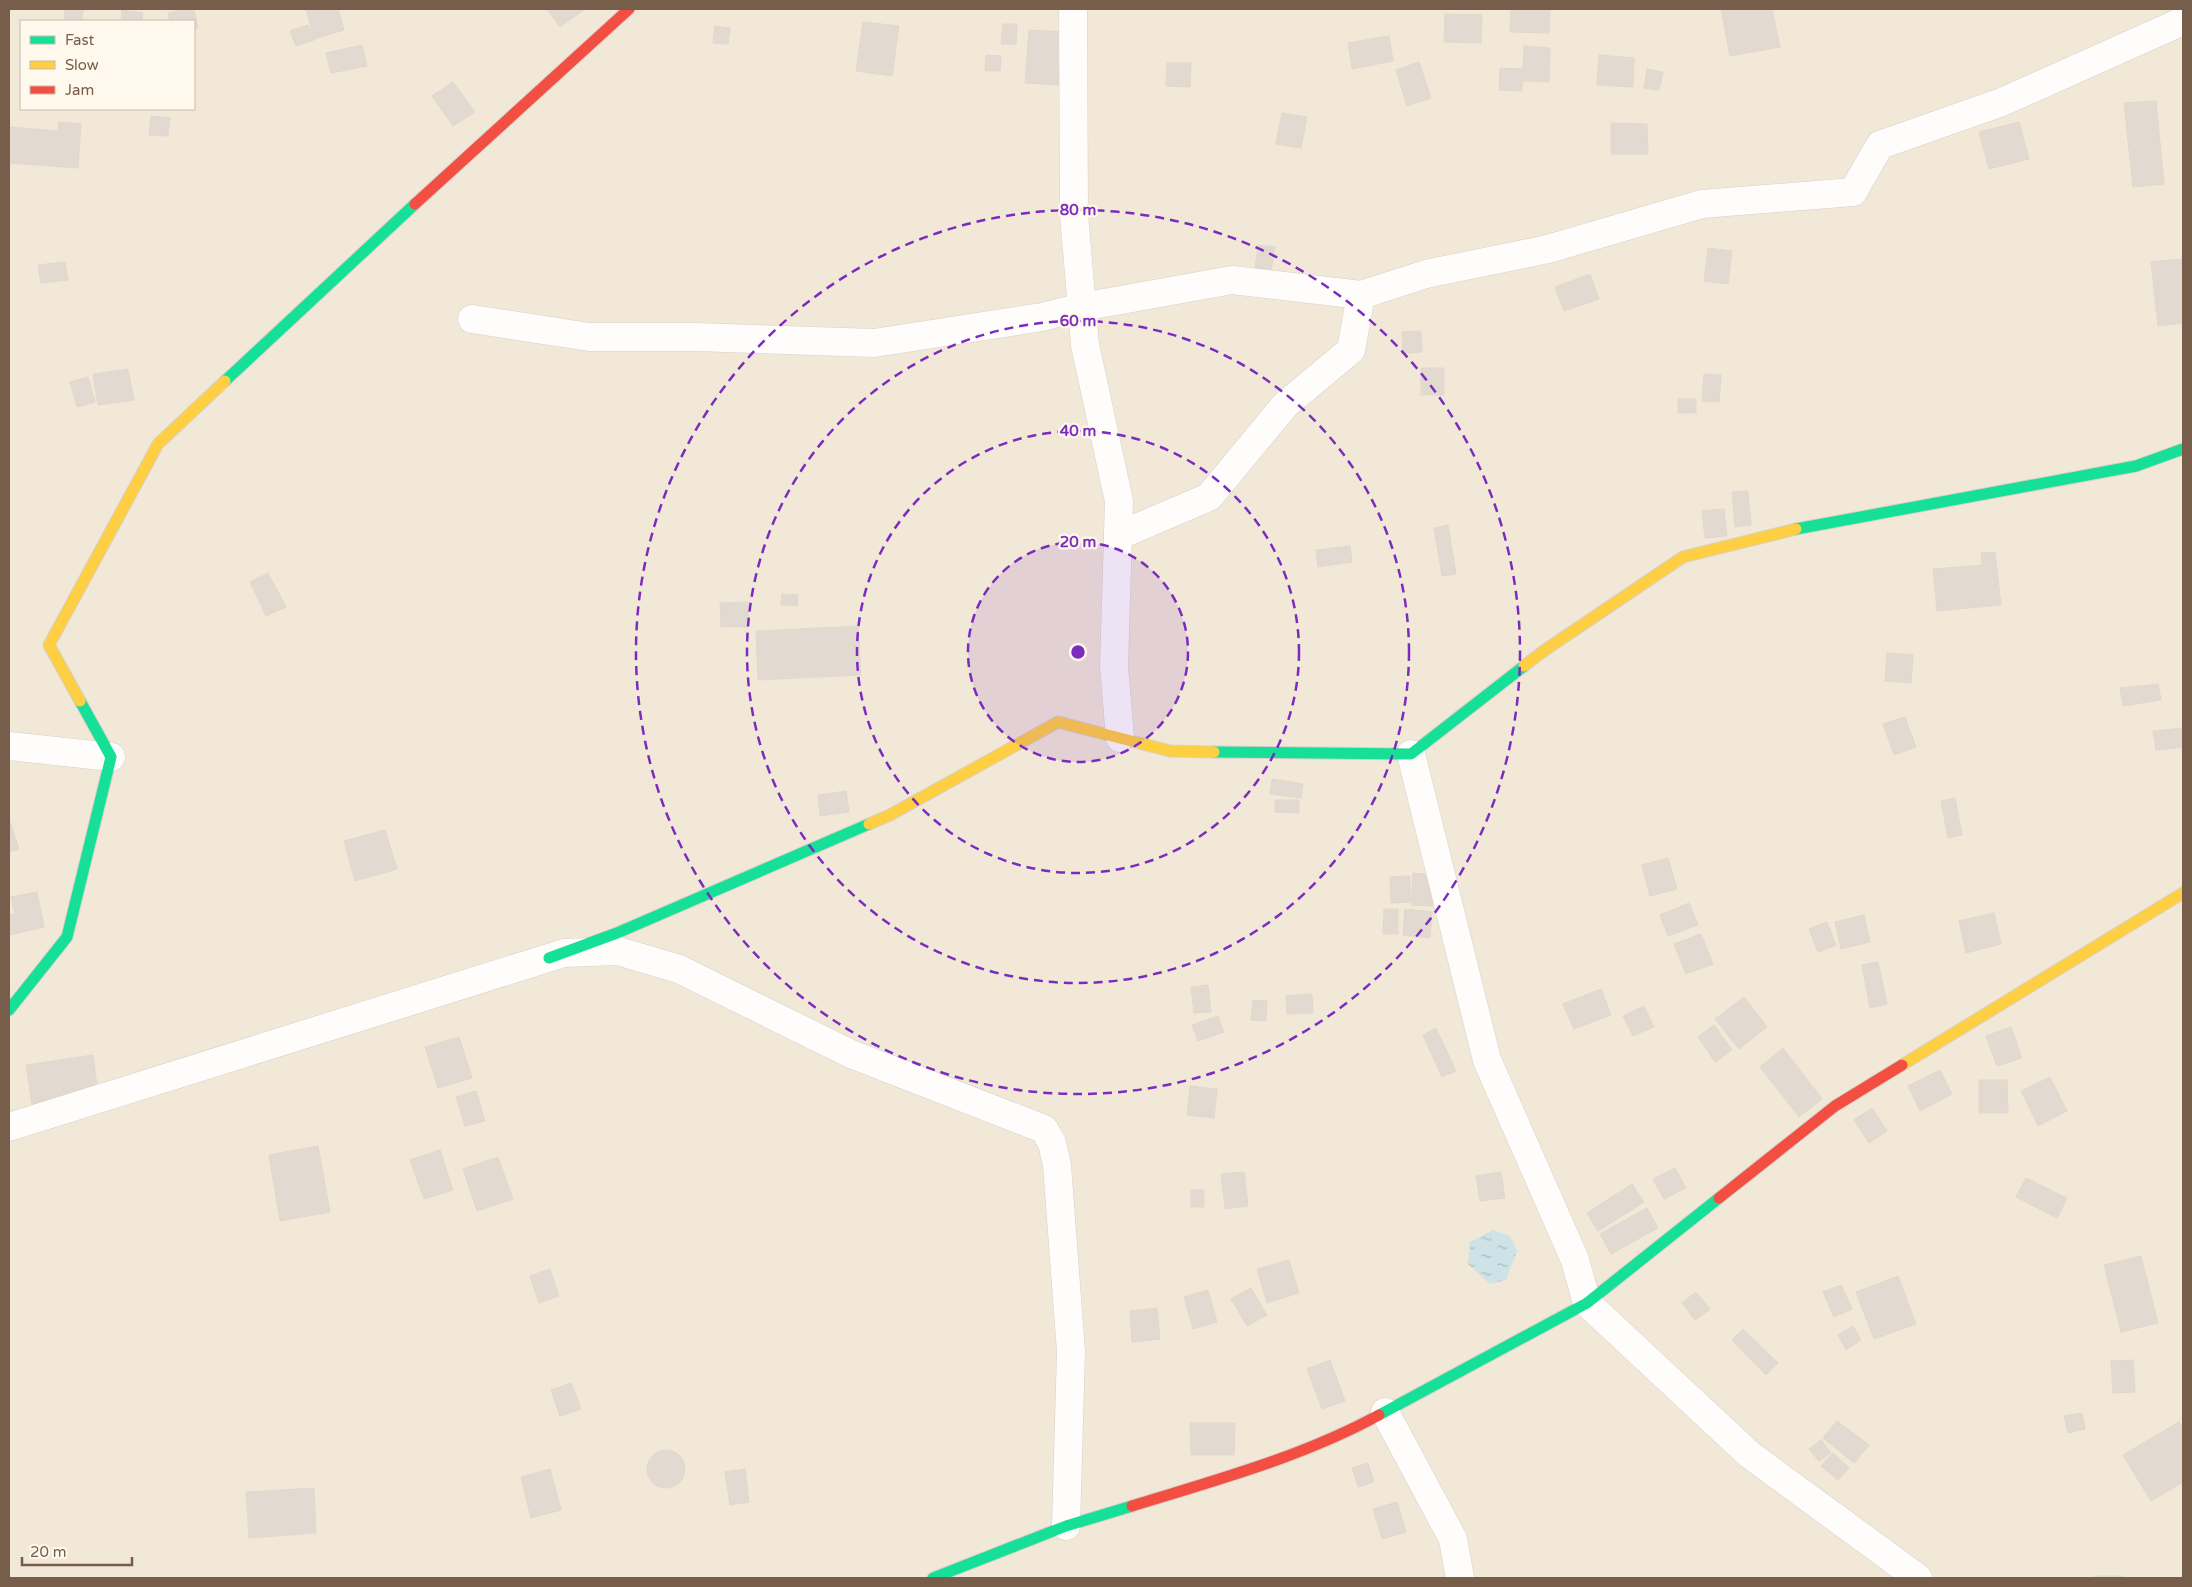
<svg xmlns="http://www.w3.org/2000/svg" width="2192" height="1587" font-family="'Varela Round',sans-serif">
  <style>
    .residential { fill: #f1e8d8; fill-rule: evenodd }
    .water { fill: url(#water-ripples) }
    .building { fill: #e2dad0; stroke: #e1d8cd }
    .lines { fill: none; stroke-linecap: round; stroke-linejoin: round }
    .street-casing { stroke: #d7d1c9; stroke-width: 29 }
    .fast-casing { stroke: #d8d1c9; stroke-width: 13 }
    .slow-casing { stroke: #d8d1c9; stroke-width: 13 }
    .jam-casing { stroke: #d8d1c9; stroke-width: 13 }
    .street { stroke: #fefdfc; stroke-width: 28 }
    .fast { stroke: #16e098; stroke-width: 11 }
    .slow { stroke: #ffcf43; stroke-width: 11 }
    .jam { stroke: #f24e42; stroke-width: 11 }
    .ring { fill: none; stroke: #7b2cbf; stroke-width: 2.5; stroke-dasharray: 9 6 }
    .centre { fill: #7b2cbf; stroke: #fff9ed; stroke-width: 2.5 }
    .ring-label { font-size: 15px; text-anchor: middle; font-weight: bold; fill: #7b2cbf; stroke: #fff9ed; stroke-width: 4.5; stroke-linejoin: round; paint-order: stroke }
  </style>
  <defs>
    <pattern id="water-ripples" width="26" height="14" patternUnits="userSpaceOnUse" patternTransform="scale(1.25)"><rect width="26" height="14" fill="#cde3e8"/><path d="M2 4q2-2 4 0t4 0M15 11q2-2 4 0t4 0" fill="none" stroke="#abbbbe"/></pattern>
  </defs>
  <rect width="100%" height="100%" fill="#f8f4eb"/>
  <path class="residential" d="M9 9H2183V1578H9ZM21 21H194V109H21Z"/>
  <polygon class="water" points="1493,1230 1510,1236 1517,1251 1506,1280 1490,1284 1468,1264 1470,1242"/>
  <g class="building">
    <polygon points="65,9 83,9 82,21 64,21"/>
    <polygon points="187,9 194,9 198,28 194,29 194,21 170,21 168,13"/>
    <polygon points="306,9 338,9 344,30 314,39"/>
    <polygon points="547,9 585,9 560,27"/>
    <polygon points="1511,9 1550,9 1549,33 1510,32"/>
    <polygon points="1721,9 1772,9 1780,47 1730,56"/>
    <polygon points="122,10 143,13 142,21 121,21"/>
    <polygon points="1445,14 1482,15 1481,43 1444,42"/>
    <polygon points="863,22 899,26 892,76 856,71"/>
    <polygon points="1003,24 1017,24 1016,44 1001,44"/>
    <polygon points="308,25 314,40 296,46 290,31"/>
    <polygon points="715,26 730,28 728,44 713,43"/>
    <polygon points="1029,30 1062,32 1058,85 1025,83"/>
    <polygon points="1389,36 1393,61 1352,69 1348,43"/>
    <polygon points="362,45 367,66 331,73 326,53"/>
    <polygon points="1524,46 1550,48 1549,82 1522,81 1522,91 1499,90 1500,68 1523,69"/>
    <polygon points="986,55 1001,56 1000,71 985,71"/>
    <polygon points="1599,55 1634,58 1633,87 1597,85"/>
    <polygon points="1419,62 1431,98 1407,106 1396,70"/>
    <polygon points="1167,63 1191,63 1190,87 1166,86"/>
    <polygon points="1647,69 1663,72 1659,90 1644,88"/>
    <polygon points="453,82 475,112 453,126 432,96"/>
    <polygon points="2156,101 2164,184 2133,187 2124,103"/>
    <polygon points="1282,113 1307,117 1301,148 1276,144"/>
    <polygon points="151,116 170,118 168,136 149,135"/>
    <polygon points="59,122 81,124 78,168 9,163 9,127 58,131"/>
    <polygon points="2019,122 2029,159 1989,169 1979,132"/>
    <polygon points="1611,123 1647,124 1648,154 1611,154"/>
    <polygon points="1258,245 1275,247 1271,272 1255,270"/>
    <polygon points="1708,248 1732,251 1728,284 1704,281"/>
    <polygon points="2183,259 2183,323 2158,326 2151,262"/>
    <polygon points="65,262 68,280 41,283 38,265"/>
    <polygon points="1590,274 1599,299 1564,311 1555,287"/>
    <polygon points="1421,331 1422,352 1403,353 1402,332"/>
    <rect x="1421" y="368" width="23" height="27"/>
    <polygon points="128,369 134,400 98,405 93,374"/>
    <polygon points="1704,374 1721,375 1719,402 1702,401"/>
    <polygon points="88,377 95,402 77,407 70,382"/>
    <rect x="1678" y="399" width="18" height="14"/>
    <polygon points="1748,491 1751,525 1735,527 1732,492"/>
    <polygon points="1724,509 1727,536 1705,538 1702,511"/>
    <polygon points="1448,525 1456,574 1442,576 1434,528"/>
    <polygon points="1350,546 1352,562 1318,567 1316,550"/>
    <polygon points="1995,552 2001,605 1937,611 1933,569 1982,565 1981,553"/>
    <polygon points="268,573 286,607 266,616 250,582"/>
    <polygon points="782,594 798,595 797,606 781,605"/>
    <polygon points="748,602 748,627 721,627 720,603"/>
    <polygon points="858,626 861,675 758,680 756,631"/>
    <polygon points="1887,653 1913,655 1911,683 1885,681"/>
    <polygon points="2158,684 2161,700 2123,706 2120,688"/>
    <polygon points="1905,717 1916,747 1894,755 1883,724"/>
    <polygon points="2183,728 2183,747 2156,750 2153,731"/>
    <polygon points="1272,779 1303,784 1301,798 1270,794"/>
    <polygon points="846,791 849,812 820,816 818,795"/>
    <polygon points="1955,798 1962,835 1948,838 1941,801"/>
    <polygon points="1275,800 1299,800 1299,813 1275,812"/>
    <polygon points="9,819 19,849 9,852"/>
    <polygon points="385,830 397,869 355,881 344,841"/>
    <polygon points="1668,858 1677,889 1650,896 1642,865"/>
    <polygon points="1413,873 1434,875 1432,906 1411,905"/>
    <polygon points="1410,876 1410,902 1391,903 1390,877"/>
    <polygon points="37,892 44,927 9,935 9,915 15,914 11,897"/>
    <polygon points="1689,903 1698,925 1668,936 1660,915"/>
    <polygon points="1384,909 1398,909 1398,934 1383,934"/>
    <polygon points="1405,909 1432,912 1430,938 1403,935"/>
    <polygon points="1994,913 2001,944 1966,953 1959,921"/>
    <polygon points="1864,915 1870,942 1841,949 1835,922"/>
    <polygon points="1827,922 1836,945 1818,952 1809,929"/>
    <polygon points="1701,934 1713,964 1686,974 1674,944"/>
    <polygon points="1878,962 1887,1004 1870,1008 1862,965"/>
    <polygon points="1208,985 1211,1012 1194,1013 1191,987"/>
    <polygon points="1601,989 1611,1015 1574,1029 1563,1004"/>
    <polygon points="1312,994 1313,1013 1287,1014 1286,996"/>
    <polygon points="1744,997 1767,1027 1739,1049 1715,1019"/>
    <polygon points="1253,1000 1267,1001 1266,1021 1251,1020"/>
    <polygon points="1644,1006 1654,1027 1633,1036 1623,1016"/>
    <polygon points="1218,1016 1224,1032 1198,1041 1192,1025"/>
    <polygon points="1714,1025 1732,1050 1715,1062 1698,1037"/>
    <polygon points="2011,1027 2022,1058 1997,1066 1986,1036"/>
    <polygon points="1436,1028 1456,1071 1442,1077 1423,1035"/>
    <polygon points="459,1037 472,1078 438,1088 425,1047"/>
    <polygon points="1783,1048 1822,1099 1799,1117 1760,1067"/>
    <polygon points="93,1055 98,1094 32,1104 26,1065"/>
    <polygon points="1940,1070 1952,1094 1920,1111 1908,1086"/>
    <polygon points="2050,1077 2067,1111 2038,1126 2021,1091"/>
    <polygon points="1979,1080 2007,1080 2008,1113 1979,1113"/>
    <polygon points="1190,1086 1217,1089 1214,1118 1187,1115"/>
    <polygon points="476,1091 485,1121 465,1126 456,1097"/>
    <polygon points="1872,1108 1887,1131 1869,1143 1854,1120"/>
    <polygon points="318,1146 330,1212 280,1221 269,1155"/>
    <polygon points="440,1150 453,1190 424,1199 410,1160"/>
    <polygon points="498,1157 513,1199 477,1211 463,1169"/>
    <polygon points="1675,1168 1686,1188 1664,1199 1653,1179"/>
    <polygon points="1244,1172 1248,1206 1225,1209 1221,1174"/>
    <polygon points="1501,1172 1505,1198 1480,1201 1476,1176"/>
    <polygon points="2026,1178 2067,1198 2057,1218 2016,1197"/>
    <polygon points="1632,1184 1644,1202 1598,1231 1587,1213"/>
    <rect x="1191" y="1190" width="13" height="17"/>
    <polygon points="1647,1208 1658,1228 1611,1254 1600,1234"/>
    <polygon points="2141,1256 2158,1323 2121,1332 2104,1265"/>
    <polygon points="1289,1260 1299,1293 1267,1303 1257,1269"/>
    <polygon points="550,1269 559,1296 539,1303 530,1276"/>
    <polygon points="1898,1276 1916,1324 1874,1339 1856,1292"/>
    <polygon points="1841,1285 1852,1309 1834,1317 1823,1292"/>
    <polygon points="1251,1288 1267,1315 1247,1326 1231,1299"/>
    <polygon points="1208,1290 1217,1322 1193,1329 1184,1297"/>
    <polygon points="1696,1292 1710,1309 1695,1320 1682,1303"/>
    <polygon points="1157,1308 1160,1339 1132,1342 1130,1311"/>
    <polygon points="1853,1326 1861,1340 1846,1350 1838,1335"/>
    <polygon points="1743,1329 1778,1363 1766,1375 1732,1340"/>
    <polygon points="1330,1360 1345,1401 1322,1409 1307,1369"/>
    <polygon points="2133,1360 2135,1392 2113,1393 2111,1361"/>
    <polygon points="571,1383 581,1409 560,1416 551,1390"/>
    <polygon points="2082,1413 2085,1429 2068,1433 2064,1416"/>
    <polygon points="1837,1421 1869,1445 1854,1463 1823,1438"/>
    <polygon points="2179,1422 2183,1428 2183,1482 2151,1501 2123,1455"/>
    <polygon points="1190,1423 1235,1423 1234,1455 1191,1455"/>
    <polygon points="1821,1440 1831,1453 1819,1461 1809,1449"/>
    <circle cx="666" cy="1469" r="19"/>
    <polygon points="1833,1453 1849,1468 1838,1480 1821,1466"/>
    <polygon points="1368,1463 1374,1482 1358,1487 1352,1468"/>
    <polygon points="550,1469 561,1510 531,1518 521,1477"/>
    <polygon points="745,1469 749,1502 730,1505 725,1472"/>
    <polygon points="314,1488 316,1533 249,1538 246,1492"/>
    <polygon points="1397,1502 1406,1532 1382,1539 1373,1509"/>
    <rect x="2095" y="1576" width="27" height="2"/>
  </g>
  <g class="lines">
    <g class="street-casing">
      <g id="street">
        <polyline points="1073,9 1074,214 1085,345 1119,501 1114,667 1120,738"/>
        <polyline points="1361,295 1426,274 1548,249 1702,204 1853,192 1880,145 2002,102 2183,21"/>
        <polyline points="472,319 589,337 695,337 874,343 1042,317 1082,307 1232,280 1361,295 1351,350 1285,405 1209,497 1118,536"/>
        <polyline points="9,746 111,757"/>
        <polyline points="1411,754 1487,1060 1575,1260 1587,1303 1750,1455 1918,1578"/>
        <polyline points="9,1127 564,953 618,951 679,969 851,1054 1044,1129 1052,1143 1057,1165 1071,1351 1066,1526"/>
        <polyline points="1385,1412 1453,1539 1460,1578"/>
      </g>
    </g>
    <g class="fast-casing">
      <g id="fast">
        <polyline points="225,381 415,204"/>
        <polyline points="1796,529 2136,466 2183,449"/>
        <polyline points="1214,752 1411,754 1524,666"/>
        <polyline points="549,958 617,933 869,824"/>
        <polyline points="9,1010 67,937 111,757 80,701"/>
        <polyline points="1379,1415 1587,1303 1719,1198"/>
        <polyline points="933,1578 1066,1526 1132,1506"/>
      </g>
    </g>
    <g class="slow-casing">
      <g id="slow">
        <polyline points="1524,666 1545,650 1683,557 1796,529"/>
        <polyline points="80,701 49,645 158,444 225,381"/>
        <polyline points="869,824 890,815 1058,722 1170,751 1214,752"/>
        <polyline points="1902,1065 2183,893"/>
      </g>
    </g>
    <g class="jam-casing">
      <g id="jam">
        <polyline points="415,204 629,9"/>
        <polyline points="1719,1198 1835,1106 1902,1065"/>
        <path d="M1132 1506C1216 1480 1302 1457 1379 1415"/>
      </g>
    </g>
    <use href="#street" class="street"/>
    <use href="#fast" class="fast"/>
    <use href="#slow" class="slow"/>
    <use href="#jam" class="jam"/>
  </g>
  <circle cx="1078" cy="652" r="110" fill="#7b2cbf" fill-opacity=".12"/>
  <g class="ring">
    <circle cx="1078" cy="652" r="110"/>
    <circle cx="1078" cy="652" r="221"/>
    <circle cx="1078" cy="652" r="331"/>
    <circle cx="1078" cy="652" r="442"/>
  </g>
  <circle cx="1078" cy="652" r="8" class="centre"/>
  <g class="ring-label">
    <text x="1078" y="215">80 m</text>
    <text x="1078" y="326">60 m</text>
    <text x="1078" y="436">40 m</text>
    <text x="1078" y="547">20 m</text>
  </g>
  <rect width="2192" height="1587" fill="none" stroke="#775e4a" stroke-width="20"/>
  <rect x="20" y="20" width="175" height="90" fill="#fff9ed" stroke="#c9bbac"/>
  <rect x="30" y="36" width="25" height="8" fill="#16e098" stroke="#c9bbac"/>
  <text x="65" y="45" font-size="15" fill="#775e4a">Fast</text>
  <rect x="30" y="61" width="25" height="8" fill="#ffcf43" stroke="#c9bbac"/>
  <text x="65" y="70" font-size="15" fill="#775e4a">Slow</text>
  <rect x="30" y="86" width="25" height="8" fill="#f24e42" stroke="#c9bbac"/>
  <text x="65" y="95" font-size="15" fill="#775e4a">Jam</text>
  <path d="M22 1557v8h110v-8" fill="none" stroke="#775e4a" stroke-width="2.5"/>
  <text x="30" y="1557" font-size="15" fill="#775e4a" stroke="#fff9ed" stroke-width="4" paint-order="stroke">20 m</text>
</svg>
